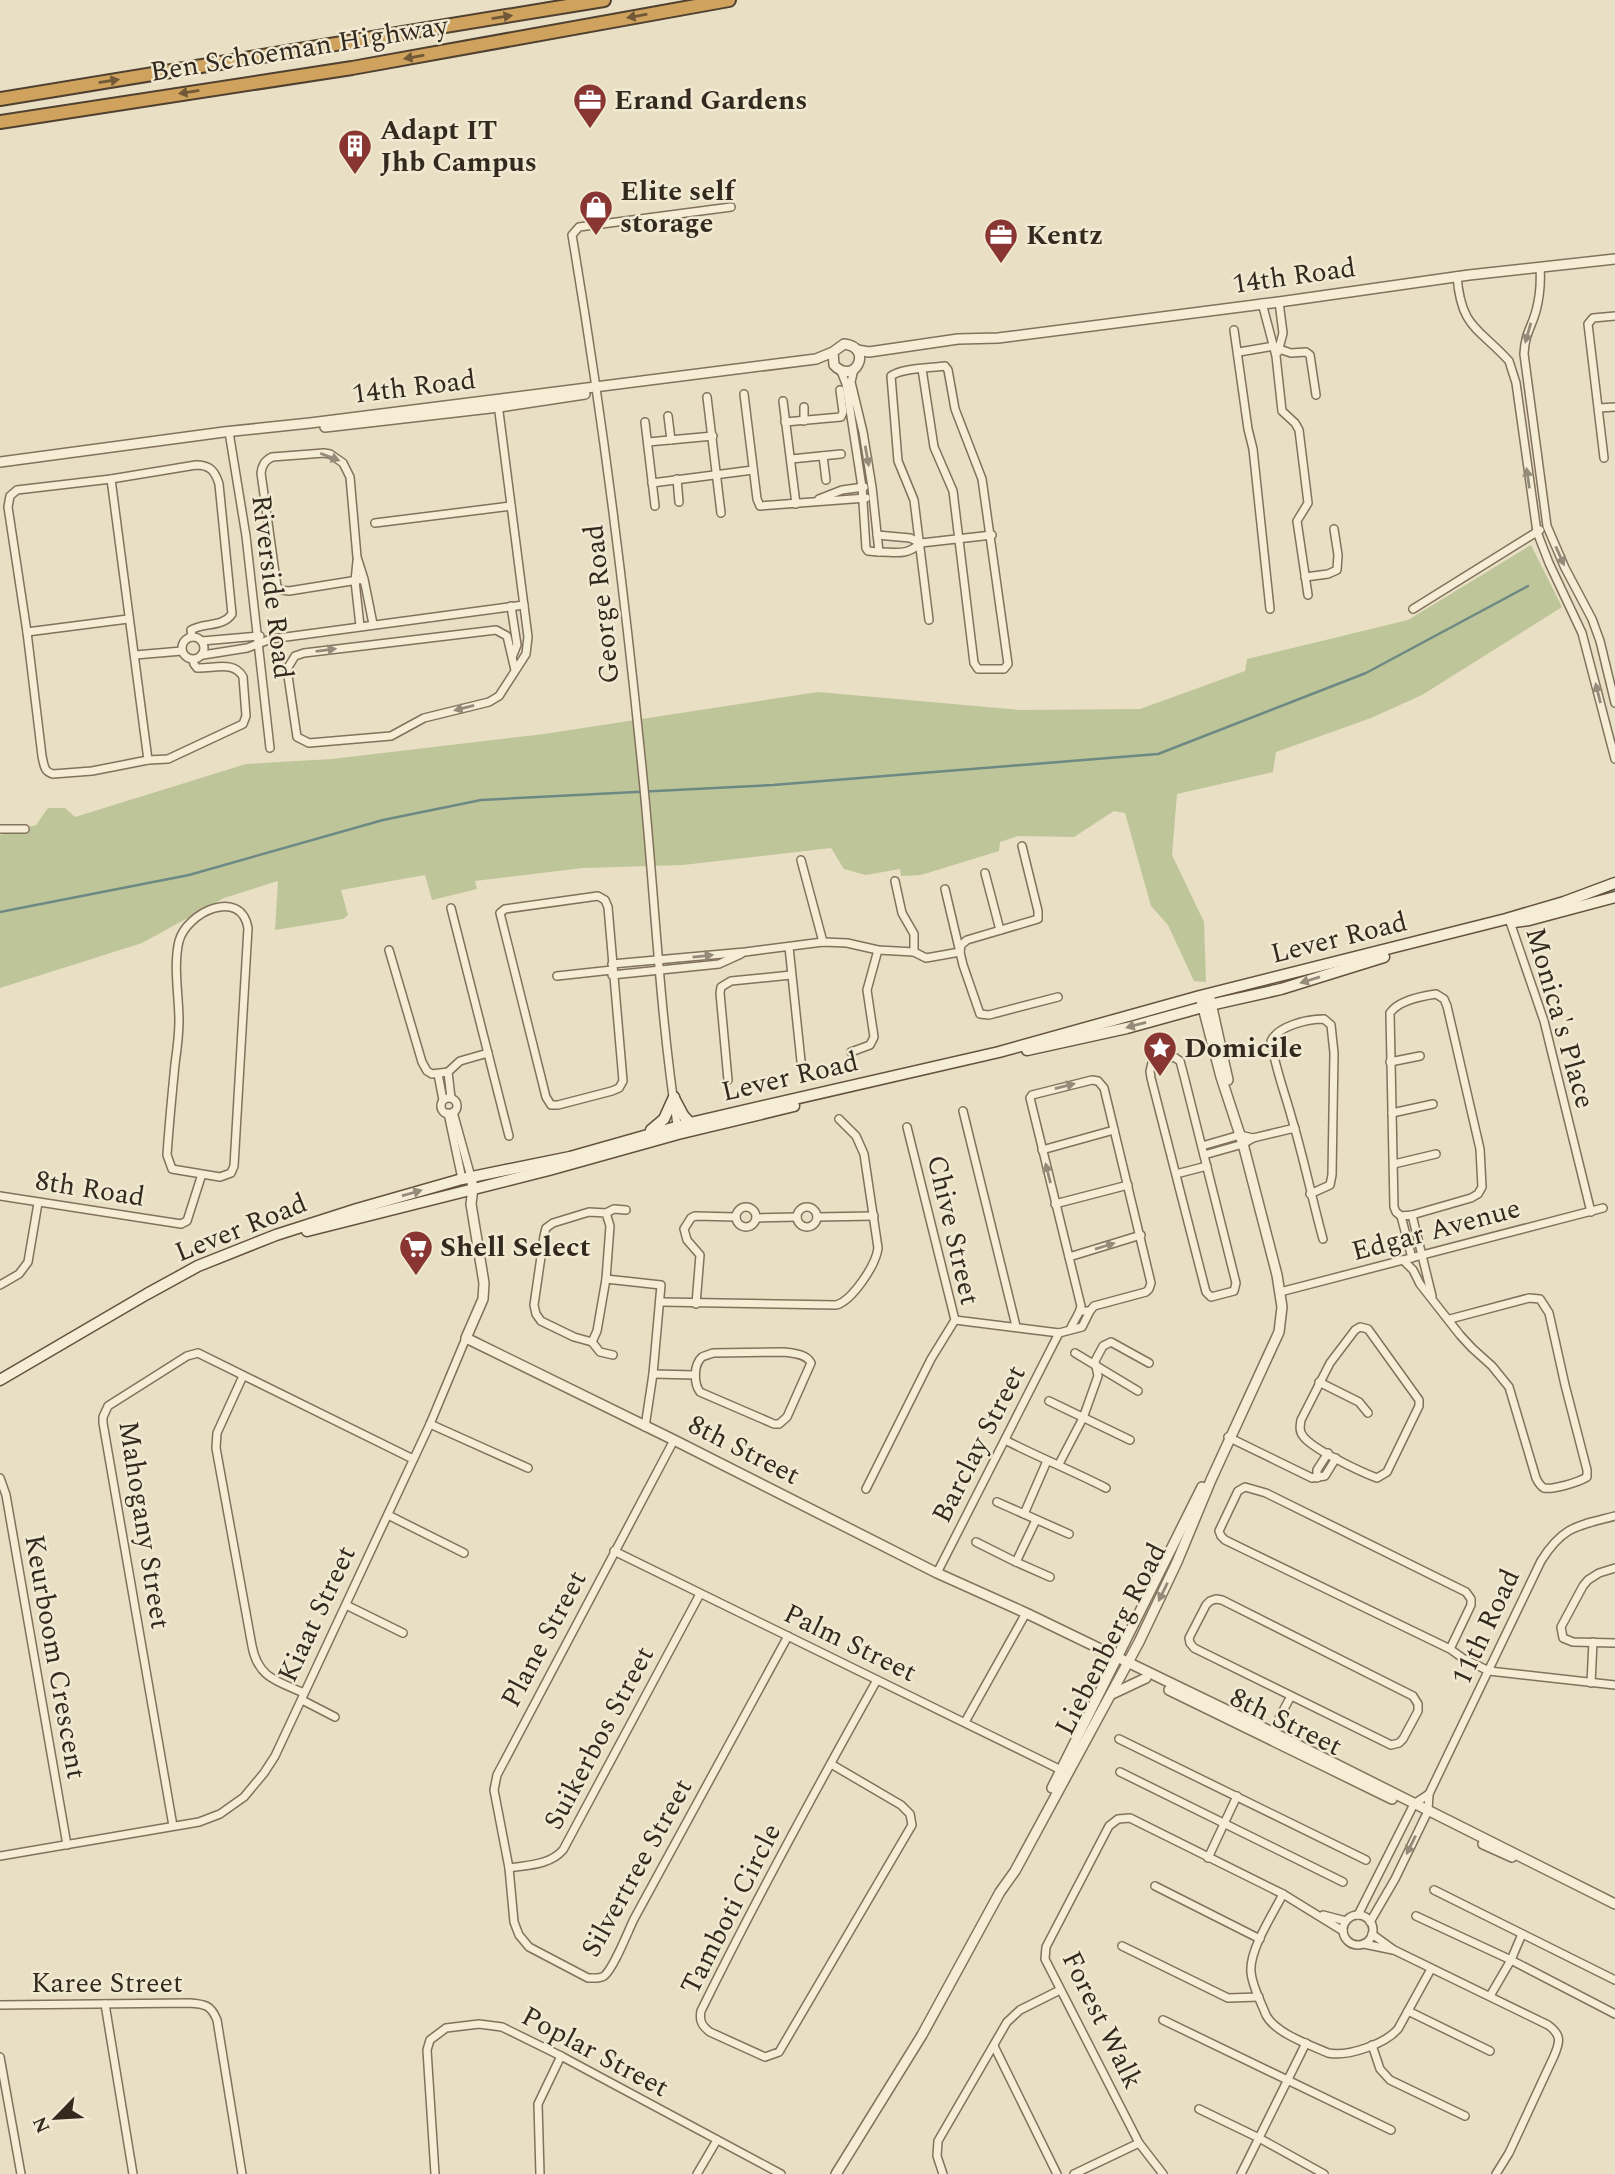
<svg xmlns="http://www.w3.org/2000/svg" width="1615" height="2174" font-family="Spectral,serif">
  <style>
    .green { fill: #bec599 }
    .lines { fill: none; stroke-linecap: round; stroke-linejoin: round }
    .stream { stroke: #6d8983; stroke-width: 2.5 }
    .minor-casing { stroke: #81725c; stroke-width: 10 }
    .tertiary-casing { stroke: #81725c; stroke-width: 12 }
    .secondary-casing { stroke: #63533f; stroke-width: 13 }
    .motorway-casing { stroke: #4f4030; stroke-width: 16 }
    .minor { stroke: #f5edd6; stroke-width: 7 }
    .tertiary { stroke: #f5edd6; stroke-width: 9 }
    .secondary { stroke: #f5edd6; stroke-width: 10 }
    .motorway { stroke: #cfa25d; stroke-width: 12 }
    .oneway { fill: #715938 }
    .oneway2 { fill: #948b7a }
    .labels { text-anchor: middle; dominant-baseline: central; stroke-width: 5; stroke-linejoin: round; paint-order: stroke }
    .street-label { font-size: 28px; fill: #33291f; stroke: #f1ead2 }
    .poi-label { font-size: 28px; font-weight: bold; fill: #33291f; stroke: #f1ead2; text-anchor: start }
  </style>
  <rect width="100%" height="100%" fill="#e9dfc4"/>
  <polygon class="green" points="1531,545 1562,607 1422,695 1371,718 1276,752 1273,772 1177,794 1172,855 1204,922 1206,982 1194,981 1168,925 1151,906 1125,813 1114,811 1074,837 1018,836 1000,842 999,851 921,875 901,876 900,869 866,875 844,869 831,848 683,865 583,868 475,881 477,889 432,900 425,875 341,890 348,915 343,919 275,930 278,881 224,898 142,943 0,988 0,835 36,825 48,808 65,808 75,817 246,764 332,759 544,734 818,692 1020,710 1140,709 1245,671 1247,659 1408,620"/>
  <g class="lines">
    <polyline class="stream" points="0,912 189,875 383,820 481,800 773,785 1158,754 1366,673 1528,586"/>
    <g class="minor-casing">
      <g id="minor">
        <path d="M1540 267C1541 282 1540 296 1536 311 1531 329 1525 333 1524 354L1547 526 1565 568 1592 619 1600 641 1615 703"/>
        <path d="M1457 276C1461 328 1478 327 1509 361L1516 383 1537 532 1549 563 1582 633 1615 759"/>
        <polyline points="1262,303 1276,356 1282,411 1295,423 1299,430 1308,503 1297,521 1308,595"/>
        <polyline points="1234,330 1248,429 1253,449 1270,609"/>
        <polyline points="1279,349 1291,353 1306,352 1310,355 1316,395"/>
        <polyline points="1239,352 1274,346"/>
        <polyline points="1278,352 1283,333 1279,302"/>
        <path d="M922 369 934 447 953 491 974 663 978 669H1004L1008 664 982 479 955 409 948 370 945 366C931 368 901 368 891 376L898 461 914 500 929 620"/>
        <polyline points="841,371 846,384 862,487 866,548 868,551 879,552 872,487 863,432 851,382 854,369"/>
        <polyline points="744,394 757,499 760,506 866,498"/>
        <polyline points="707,397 721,513"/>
        <polyline points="783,401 796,504"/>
        <polyline points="498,404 528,637 526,654 499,696 489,702 424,718 391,736 309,743 297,737 287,669 295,656 304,653 496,630 507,636 515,670"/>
        <polyline points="804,407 804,421"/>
        <polyline points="1599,408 1615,407"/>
        <polyline points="668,416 671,440"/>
        <polyline points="645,422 655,506"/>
        <polyline points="785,422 841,417 843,412 840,390"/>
        <polyline points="229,432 246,536 270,748"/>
        <polyline points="648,442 713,436"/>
        <polyline points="823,456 826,480"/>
        <polyline points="1604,458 1588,324 1593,318 1615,316"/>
        <polyline points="791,459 841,454"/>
        <polyline points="111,479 148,760"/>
        <polyline points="677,479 679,502"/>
        <polyline points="652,483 753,470"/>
        <polyline points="819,499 842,490 864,487"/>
        <polyline points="375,523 511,506"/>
        <path d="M877 535 910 538 921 543C906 556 897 552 879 552"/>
        <polyline points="921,543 992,535"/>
        <polyline points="357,561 355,581 360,626"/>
        <polyline points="1305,577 1328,574 1337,570 1338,555 1334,529"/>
        <path d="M364 579 289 591 281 590 277 587 261 473C262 466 264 461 272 457L324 453 330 454 343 463 350 477 357 557 364 579 373 624"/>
        <polyline points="511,606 517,645 513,655"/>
        <polyline points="1413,609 1540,530"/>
        <polyline points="27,632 128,619"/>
        <circle cx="193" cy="648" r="11"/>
        <path d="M192 637 191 630C204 622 222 628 232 614L219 484C215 471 210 465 196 465L111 479 17 490 10 496 8 507 27 632 42 756C44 765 44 772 53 774L92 771 148 760 168 759 243 724 246 716 243 677C234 660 213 669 197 668L194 664 193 660"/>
        <polyline points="202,641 260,636"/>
        <polyline points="135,655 182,651"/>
        <polyline points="203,655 247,648 271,639 524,605"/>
        <polyline points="0,829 25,829"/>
        <polyline points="801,860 823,942"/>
        <polyline points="985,873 1000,930"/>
        <polyline points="895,881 902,913 914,934 914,952"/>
        <polyline points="945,889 963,965 980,1014 989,1015 1058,997"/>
        <polygon points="598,896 605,900 608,907 623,1081 619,1088 612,1091 558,1105 551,1105 546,1097 500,913 505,909"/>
        <polyline points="451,908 509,1136"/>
        <polyline points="1509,919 1544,1021 1591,1212"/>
        <polyline points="789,947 801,1061"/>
        <polyline points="389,950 422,1062 427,1071 432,1074 448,1072 460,1061 488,1053"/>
        <polyline points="612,964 745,952 823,942 847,943 878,950 914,952 926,958 960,952 961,945 967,940 1038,919 1038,911 1022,846"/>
        <polyline points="612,975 719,964 741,954"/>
        <polyline points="557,976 612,970"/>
        <path d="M1436 994 1444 999 1447 1006 1480 1149 1482 1187 1478 1194 1471 1198 1412 1215 1401 1216 1396 1212 1394 1207 1390 1013C1398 1001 1422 996 1436 994Z"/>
        <polyline points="851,1052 870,1045 874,1037 867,990 878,950"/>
        <polygon points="1174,1057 1180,1061 1184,1076 1236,1283 1234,1291 1211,1297 1206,1292 1151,1078 1150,1071 1152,1063"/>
        <polyline points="1390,1062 1420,1056"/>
        <polyline points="448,1072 451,1098"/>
        <polyline points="438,1074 443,1100"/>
        <polyline points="728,1080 720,993 721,987 731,981 791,975"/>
        <circle cx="449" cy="1106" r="8"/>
        <polyline points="963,1111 1016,1326"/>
        <polyline points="453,1112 471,1177"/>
        <polyline points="448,1113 462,1179"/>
        <polyline points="1392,1113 1433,1104"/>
        <path d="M678 1131C660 1017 655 902 644 788 626 603 603 418 572 235L579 227 731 207"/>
        <polyline points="1202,1146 1240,1135 1253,1138"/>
        <polyline points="1042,1150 1114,1130"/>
        <polyline points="1204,1155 1243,1144 1253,1138 1295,1128"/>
        <polyline points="1394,1164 1436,1154"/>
        <polyline points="1176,1174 1207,1166"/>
        <path d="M1310 1194 1330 1185 1332 1175 1334 1053 1331 1025 1324 1019C1307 1019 1278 1026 1271 1041 1275 1068 1285 1093 1292 1119 1304 1159 1312 1199 1323 1239"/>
        <path d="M0 1196 181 1224 187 1221 202 1174 220 1177 231 1173 234 1166 248 928C241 887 187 912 179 941 173 966 179 996 179 1021 179 1036 177 1050 175 1064 172 1095 169 1125 167 1155L172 1169 202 1174"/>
        <polyline points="1055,1204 1128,1185"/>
        <circle cx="746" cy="1217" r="10"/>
        <circle cx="807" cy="1217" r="10"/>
        <polyline points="606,1213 614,1209 626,1210"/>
        <polyline points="1412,1215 1432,1296"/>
        <polyline points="1401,1216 1412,1258"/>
        <polyline points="817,1217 874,1216"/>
        <polyline points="756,1218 797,1217"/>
        <polyline points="1069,1257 1141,1235"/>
        <path d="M1403 1260 1413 1270 1420 1284 1460 1335 1472 1348 1492 1366 1509 1387 1536 1478C1538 1482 1540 1486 1544 1488 1553 1490 1579 1482 1587 1477V1470L1565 1385 1549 1313 1540 1299 1529 1298 1450 1319"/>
        <polyline points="606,1279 610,1226 606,1213 589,1212 553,1223 546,1228 544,1236 534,1305 536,1314 541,1321 574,1337 592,1342 600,1352 613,1355"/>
        <polyline points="0,1285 19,1274 28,1262 38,1203"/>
        <polyline points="1280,1292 1603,1208"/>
        <path d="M661 1302 836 1305C852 1301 876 1265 878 1248L864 1154 856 1136 839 1119"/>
        <polyline points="696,1304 700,1255 687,1240 684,1229 691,1218 695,1216 736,1217"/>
        <polyline points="955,1320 1059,1333 1082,1327 1090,1311"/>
        <path d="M1360 1327 1368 1329 1419 1400V1406L1387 1472 1377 1478C1361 1472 1312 1449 1303 1436 1299 1431 1300 1426 1301 1420L1330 1363 1355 1330Z"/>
        <path d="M1070 1330C1073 1321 1079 1316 1081 1306L1030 1098 1032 1095 1092 1080 1098 1081 1104 1088 1151 1283 1149 1289 1146 1292 1094 1306 1090 1311H1080"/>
        <polyline points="592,1342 597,1331 606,1279 661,1285 653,1374 645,1427"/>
        <path d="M784 1352C793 1353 807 1354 811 1363L787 1417 779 1424H774L700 1392C694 1384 693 1365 702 1357 703 1356 711 1354 713 1353Z"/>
        <polyline points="1075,1353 1138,1391"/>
        <polyline points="653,1374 695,1375"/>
        <path d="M243 1376 217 1433 216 1448 252 1646C258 1678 277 1681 304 1693"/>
        <polyline points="1319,1382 1359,1402 1368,1413"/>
        <polyline points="1049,1401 1130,1440"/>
        <polyline points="430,1424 528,1468"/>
        <polyline points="1228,1437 1312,1478 1325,1476 1336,1458"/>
        <path d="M674 1440 497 1775 494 1790 509 1868 514 1922 519 1935 529 1947 588 1978C593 1978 600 1979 604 1976 614 1968 628 1931 634 1919L788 1636"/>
        <path d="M1005 1440C1038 1457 1073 1471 1106 1488"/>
        <polyline points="1059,1464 1083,1418 1098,1376 1095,1361 1103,1346 1111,1342 1149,1363"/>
        <polyline points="0,1478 6,1495 67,1845"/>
        <polyline points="1317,1478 1317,1470 1328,1453"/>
        <polyline points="866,1489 931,1359 955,1320 907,1127"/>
        <polyline points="997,1502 1069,1534"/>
        <polyline points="1024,1514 1047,1461"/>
        <polyline points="388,1515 464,1553"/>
        <polyline points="1036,1520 1016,1562 1050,1577"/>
        <polyline points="976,1542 1016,1562"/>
        <polyline points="614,1551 1063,1771"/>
        <polyline points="1615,1568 1599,1573 1588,1580 1583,1586 1561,1627 1563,1638 1573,1642 1615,1643"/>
        <polyline points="937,1573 1059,1333"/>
        <polygon points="1216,1599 1222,1600 1413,1696 1418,1704 1418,1711 1403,1739 1399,1743 1391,1745 1194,1648 1190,1643 1189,1638 1206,1605 1210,1601"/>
        <polyline points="346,1605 403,1633"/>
        <polyline points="1450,1649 1471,1605 1471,1599 1466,1592 1266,1493 1245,1487 1238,1491 1219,1531 1221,1536 1225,1540 1450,1649 1464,1659 1489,1671 1615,1685"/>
        <polyline points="1591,1683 1593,1642"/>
        <polyline points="302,1700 335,1717"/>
        <polyline points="965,1722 1026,1613"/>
        <polyline points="1270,1735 1291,1696"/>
        <polyline points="1119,1739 1366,1860"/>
        <path d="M831 1764 901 1805 910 1814 912 1825 779 2052 765 2057 710 2032C702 2026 699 2021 701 2011 756 1899 816 1789 877 1680"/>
        <polyline points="1120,1772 1343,1882"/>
        <polyline points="173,1826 103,1423 103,1417 108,1406 187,1356 198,1353 413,1459"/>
        <polyline points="0,1856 199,1822 220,1814 244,1797 264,1773 275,1756 430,1424 466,1338"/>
        <polyline points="1208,1858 1237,1796"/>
        <path d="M509 1868C528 1865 550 1865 563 1850L700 1594"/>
        <polyline points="1155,1886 1260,1939"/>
        <polyline points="1434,1890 1615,1980"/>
        <path d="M1283 1894C1273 1914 1249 1950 1251 1972 1252 1986 1261 2002 1266 2015 1275 2033 1310 2045 1328 2053 1348 2057 1385 2044 1398 2029L1431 1969"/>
        <polyline points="1323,1915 1346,1921"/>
        <polyline points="1358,1915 1414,1804 1429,1794"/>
        <circle cx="1358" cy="1930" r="15"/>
        <polyline points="1416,1916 1511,1960 1615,2014"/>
        <path d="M1370 1922 1395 1879 1428 1811 1429 1794 1541 1561C1563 1526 1577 1526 1615 1516"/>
        <path d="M1372 1934 1394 1950 1548 2025C1562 2035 1560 2042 1554 2056L1509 2153 1496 2174"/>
        <polyline points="1364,1944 1393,1950"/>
        <polyline points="1122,1946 1228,1998 1259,1997"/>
        <polyline points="1490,1996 1511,1960 1522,1934"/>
        <polyline points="105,2004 133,2174"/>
        <path d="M0 2005 189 2003C205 2004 211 2005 217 2020L242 2174"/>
        <polyline points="1408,2011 1490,2051"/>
        <polyline points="1163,2020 1391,2130"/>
        <polyline points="1372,2045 1380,2069 1390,2080 1465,2116"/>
        <polyline points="994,2046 1057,2174"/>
        <polyline points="0,2057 21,2174"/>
        <polyline points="1199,2109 1259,2138 1324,2174"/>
        <polyline points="435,2174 427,2050 430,2040 446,2028 479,2024 502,2027 561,2056 781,2174"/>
        <polyline points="540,2174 538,2104 561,2056"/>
        <polyline points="697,2174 717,2140"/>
        <polyline points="943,2174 937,2156 938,2141 1007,2022 1020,2010 1060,1990"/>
        <polyline points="1074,2174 1139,2143"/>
        <polyline points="1163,2174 1139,2143 1045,1959 1046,1947 1109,1826 1118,1819 1130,1818 1283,1894 1343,1931"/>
        <polyline points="1241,2174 1306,2043"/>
      </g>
    </g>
    <g class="tertiary-casing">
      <g id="tertiary">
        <polyline points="857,350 869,352 958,339 998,338 1279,302 1469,275 1615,259"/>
        <polyline points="325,427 499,407 585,394"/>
        <path d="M0 462 224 432 310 423 816 359 833 352 844 344C874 347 855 387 834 365L833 352"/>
        <polyline points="1209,994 1228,1080"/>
        <polyline points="471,1177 473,1188 471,1204 484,1283 483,1299 466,1338 674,1440 937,1573 1026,1613 1272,1732 1615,1904"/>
        <polyline points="1169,1690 1392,1799"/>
        <polyline points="1112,1694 1146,1678"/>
        <polyline points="1052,1788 1202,1487"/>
        <polyline points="1483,1844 1512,1857"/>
        <polyline points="836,2174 922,2035 1000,1892 1015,1871 1139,1642 1177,1562 1211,1480 1279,1332 1282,1307 1277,1275 1243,1144 1221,1077 1200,996"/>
      </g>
    </g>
    <g class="secondary-casing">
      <g id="secondary">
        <polyline points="1514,922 1529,920 1615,897"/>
        <polyline points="1027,1050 1127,1028 1210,1005 1281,989 1384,957"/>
        <polyline points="674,1098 683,1115 690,1123"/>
        <polyline points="651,1130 664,1119 674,1097"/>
        <polyline points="307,1231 549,1170 678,1134 794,1106"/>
        <polyline points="0,1380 147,1294 198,1266 276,1235 357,1209 462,1179 570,1157 690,1123 999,1052 1200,996 1506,919 1564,902 1615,883"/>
      </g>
    </g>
    <g class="motorway-casing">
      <g id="motorway">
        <polyline points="0,99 604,0"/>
        <polyline points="0,122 352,68 729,0"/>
      </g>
    </g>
    <use href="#minor" class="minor"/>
    <use href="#tertiary" class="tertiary"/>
    <use href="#secondary" class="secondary"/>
    <use href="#motorway" class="motorway"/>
  </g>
  <defs><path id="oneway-solid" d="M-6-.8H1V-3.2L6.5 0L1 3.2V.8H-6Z" transform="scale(1.75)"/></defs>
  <g class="oneway">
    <use href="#oneway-solid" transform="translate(637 16) rotate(170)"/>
    <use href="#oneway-solid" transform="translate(502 17) rotate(-9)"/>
    <use href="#oneway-solid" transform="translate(414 57) rotate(170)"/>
    <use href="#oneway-solid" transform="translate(109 81) rotate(-9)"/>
    <use href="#oneway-solid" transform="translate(189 92) rotate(171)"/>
  </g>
  <g class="oneway2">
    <use href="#oneway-solid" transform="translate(1528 333) rotate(106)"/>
    <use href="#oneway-solid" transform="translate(867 456) rotate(80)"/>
    <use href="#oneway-solid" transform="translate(330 457) rotate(21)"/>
    <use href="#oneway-solid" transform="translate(1528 478) rotate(-98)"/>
    <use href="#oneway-solid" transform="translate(1560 556) rotate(66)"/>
    <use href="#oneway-solid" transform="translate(326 650) rotate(-7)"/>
    <use href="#oneway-solid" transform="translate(1598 693) rotate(-104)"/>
    <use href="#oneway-solid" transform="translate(464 708) rotate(166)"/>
    <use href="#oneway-solid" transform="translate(703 956) rotate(-6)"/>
    <use href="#oneway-solid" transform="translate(1310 980) rotate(163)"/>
    <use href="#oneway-solid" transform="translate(1136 1025) rotate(165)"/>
    <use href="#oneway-solid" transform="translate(1065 1086) rotate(-14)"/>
    <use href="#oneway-solid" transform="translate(1048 1173) rotate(-104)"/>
    <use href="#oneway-solid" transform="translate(412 1193) rotate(-16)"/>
    <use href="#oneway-solid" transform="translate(1105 1246) rotate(-17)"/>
    <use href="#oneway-solid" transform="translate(1163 1592) rotate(116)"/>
    <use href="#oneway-solid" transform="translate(1411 1845) rotate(116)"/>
  </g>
  <defs>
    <g id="office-pin" transform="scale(1.75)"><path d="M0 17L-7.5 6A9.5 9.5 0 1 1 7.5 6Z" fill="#893633" stroke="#f1ead2"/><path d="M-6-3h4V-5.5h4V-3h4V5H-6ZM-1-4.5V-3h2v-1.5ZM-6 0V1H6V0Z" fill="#fff"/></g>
    <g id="building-pin" transform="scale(1.75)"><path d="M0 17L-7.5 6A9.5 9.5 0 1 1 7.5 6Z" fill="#893633" stroke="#f1ead2"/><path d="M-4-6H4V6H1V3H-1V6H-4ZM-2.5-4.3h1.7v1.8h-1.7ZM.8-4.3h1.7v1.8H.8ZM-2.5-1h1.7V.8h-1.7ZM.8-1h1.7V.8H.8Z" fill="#fff"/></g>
    <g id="shop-pin" transform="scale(1.75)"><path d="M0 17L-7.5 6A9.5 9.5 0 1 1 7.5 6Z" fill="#893633" stroke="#f1ead2"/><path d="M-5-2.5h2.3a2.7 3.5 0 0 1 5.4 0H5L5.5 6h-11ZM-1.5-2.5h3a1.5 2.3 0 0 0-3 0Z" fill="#fff"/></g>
    <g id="sight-pin" transform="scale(1.75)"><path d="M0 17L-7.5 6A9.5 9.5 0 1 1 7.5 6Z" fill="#893633" stroke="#f1ead2"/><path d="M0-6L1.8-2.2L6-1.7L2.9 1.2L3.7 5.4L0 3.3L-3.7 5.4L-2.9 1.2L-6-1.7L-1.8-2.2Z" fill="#fff"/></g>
    <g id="supermarket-pin" transform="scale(1.75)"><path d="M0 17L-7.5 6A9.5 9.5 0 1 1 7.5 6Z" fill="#893633" stroke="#f1ead2"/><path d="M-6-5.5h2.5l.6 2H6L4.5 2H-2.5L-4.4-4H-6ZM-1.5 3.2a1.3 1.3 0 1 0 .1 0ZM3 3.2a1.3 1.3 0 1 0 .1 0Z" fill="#fff"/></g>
  </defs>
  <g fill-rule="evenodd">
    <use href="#office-pin" x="590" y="100"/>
    <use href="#building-pin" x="355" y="146"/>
    <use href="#shop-pin" x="596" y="207"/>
    <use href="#office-pin" x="1001" y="235"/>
    <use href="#sight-pin" x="1160" y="1048"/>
    <use href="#supermarket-pin" x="416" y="1247"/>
  </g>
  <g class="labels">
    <g class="street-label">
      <text transform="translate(299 49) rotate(-9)">Ben Schoeman Highway</text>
      <text transform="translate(1294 276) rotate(-8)">14th Road</text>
      <text transform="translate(414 387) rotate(-7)">14th Road</text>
      <text transform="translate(272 587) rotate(83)">Riverside Road</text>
      <text transform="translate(602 604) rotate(-96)">George Road</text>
      <text transform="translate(1339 938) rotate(-14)">Lever Road</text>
      <text transform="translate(1560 1018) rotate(74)">Monica's Place</text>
      <text transform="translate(790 1077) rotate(-13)">Lever Road</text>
      <text transform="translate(90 1189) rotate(9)">8th Road</text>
      <text transform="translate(241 1228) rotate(-22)">Lever Road</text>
      <text transform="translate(953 1230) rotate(77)">Chive Street</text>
      <text transform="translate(1436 1230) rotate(-15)">Edgar Avenue</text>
      <text transform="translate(979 1444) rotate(-63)">Barclay Street</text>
      <text transform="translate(744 1450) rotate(27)">8th Street</text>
      <text transform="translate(144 1525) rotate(81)">Mahogany Street</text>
      <text transform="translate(317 1614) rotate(-65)">Kiaat Street</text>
      <text transform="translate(1486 1627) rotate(-65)">11th Road</text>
      <text transform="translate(544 1639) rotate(-62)">Plane Street</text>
      <text transform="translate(1111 1639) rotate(-63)">Liebenberg Road</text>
      <text transform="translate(850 1643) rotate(26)">Palm Street</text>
      <text transform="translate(55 1657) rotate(80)">Keurboom Crescent</text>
      <text transform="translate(1286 1722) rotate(26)">8th Street</text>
      <text transform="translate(599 1738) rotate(-62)">Suikerbos Street</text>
      <text transform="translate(637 1868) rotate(-61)">Silvertree Street</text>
      <text transform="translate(731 1909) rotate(-63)">Tamboti Circle</text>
      <text x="107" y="1983">Karee Street</text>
      <text transform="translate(1102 2020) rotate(64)">Forest Walk</text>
      <text transform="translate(595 2052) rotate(28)">Poplar Street</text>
    </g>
    <g class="poi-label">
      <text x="614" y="100">Erand Gardens</text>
      <text x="380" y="130">Adapt IT<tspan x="380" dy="32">Jhb Campus</tspan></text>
      <text x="620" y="191">Elite self<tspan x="620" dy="32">storage</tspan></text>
      <text x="1026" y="235">Kentz</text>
      <text x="1184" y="1048">Domicile</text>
      <text x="440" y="1247">Shell Select</text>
    </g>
  </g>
  <g transform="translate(56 2118) rotate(245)" stroke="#f1ead2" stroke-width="5" paint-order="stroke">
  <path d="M0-5L12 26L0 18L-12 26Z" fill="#33291f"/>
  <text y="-10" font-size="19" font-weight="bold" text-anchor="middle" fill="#33291f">N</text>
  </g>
</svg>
